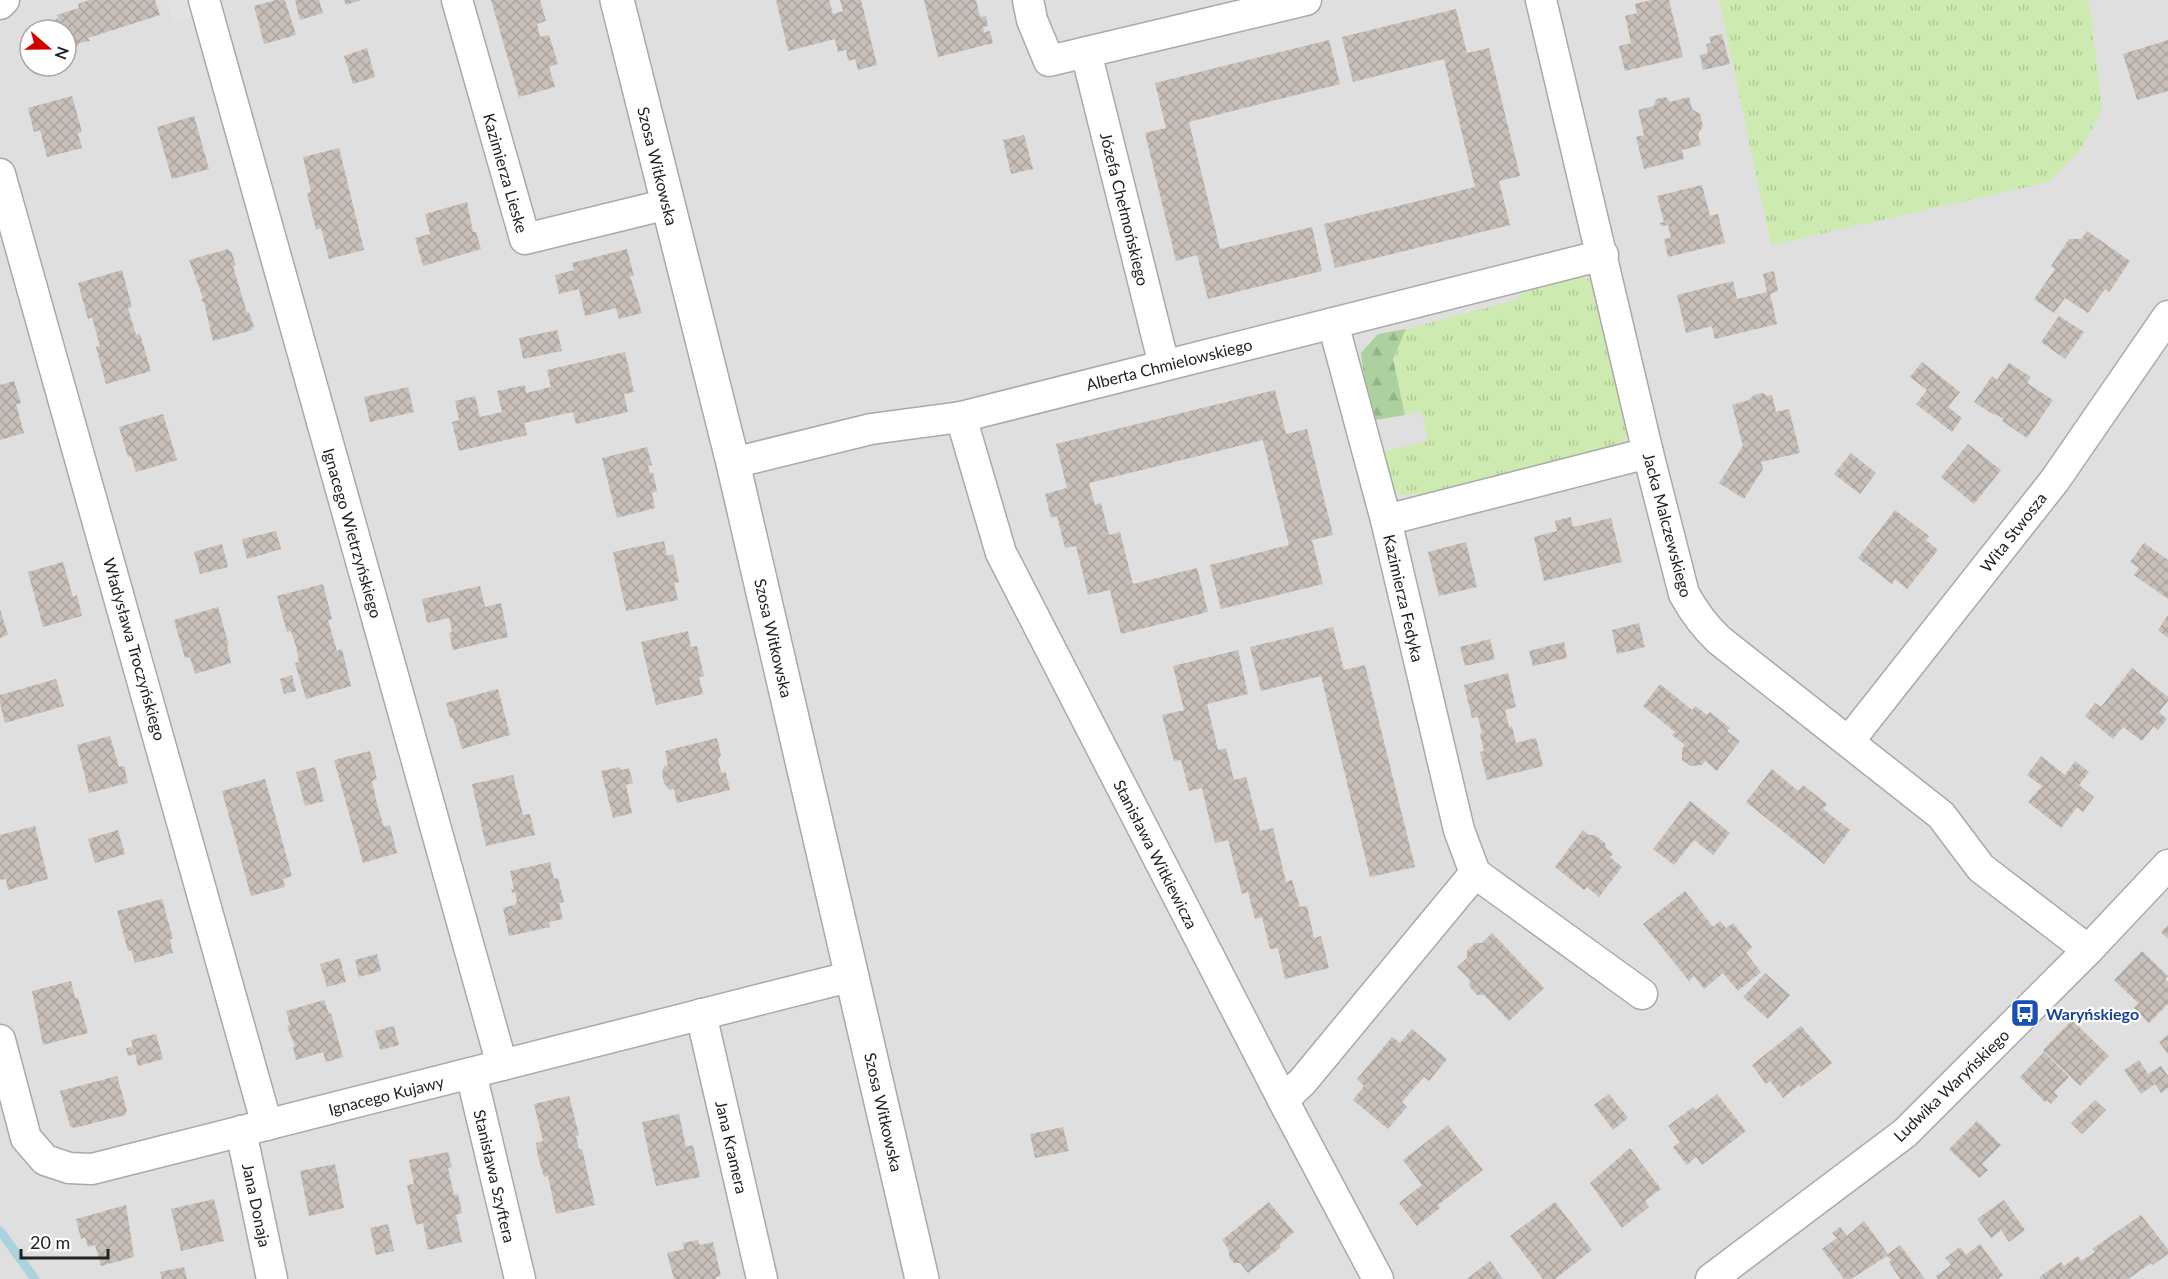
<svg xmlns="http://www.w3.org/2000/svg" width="2168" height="1279" font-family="Lato,sans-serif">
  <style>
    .residential { fill: #e0dfdf; fill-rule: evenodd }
    .grass { fill: url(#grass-tufts) }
    .forest { fill: url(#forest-firs) }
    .parking { fill: #e2e2e2 }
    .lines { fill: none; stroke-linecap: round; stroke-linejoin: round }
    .stream { stroke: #aad3df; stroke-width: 9 }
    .building { fill: url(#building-cross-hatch) }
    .minor-casing { stroke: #a9a9a9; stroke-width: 33 }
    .tertiary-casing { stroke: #a9a9a9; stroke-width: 36 }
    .minor { stroke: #fff; stroke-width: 30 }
    .tertiary { stroke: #fff; stroke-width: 33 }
    .labels { text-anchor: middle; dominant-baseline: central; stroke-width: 4.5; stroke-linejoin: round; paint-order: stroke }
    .street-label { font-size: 16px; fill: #222; stroke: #fff }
    .transit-label { font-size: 16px; font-weight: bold; fill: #164399; stroke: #fff; text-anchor: start }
  </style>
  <defs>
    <pattern id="grass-tufts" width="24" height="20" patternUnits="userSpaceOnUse" patternTransform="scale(1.5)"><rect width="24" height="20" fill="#cdebb0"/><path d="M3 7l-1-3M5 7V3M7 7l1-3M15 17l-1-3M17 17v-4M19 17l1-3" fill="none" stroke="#b0c997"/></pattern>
    <pattern id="forest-firs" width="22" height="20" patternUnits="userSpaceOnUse" patternTransform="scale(1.5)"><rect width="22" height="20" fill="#add19e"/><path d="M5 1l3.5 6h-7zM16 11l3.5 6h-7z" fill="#95b388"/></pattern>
    <pattern id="building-cross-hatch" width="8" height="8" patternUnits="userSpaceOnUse" patternTransform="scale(1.5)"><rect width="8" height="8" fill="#c7bfb8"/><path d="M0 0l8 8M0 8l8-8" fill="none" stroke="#aba49e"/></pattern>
  </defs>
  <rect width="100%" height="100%" fill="#f2efe9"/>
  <path class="residential" d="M0 0H2168V1279H0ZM30 30H66V66H30Z"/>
  <g class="grass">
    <polygon points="1719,0 2088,0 2091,14 2102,110 2082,148 2049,182 1771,245"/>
    <polygon points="1578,277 1589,279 1599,291 1630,420 1625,440 1609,450 1424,494 1401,495 1387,486 1383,452 1428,441 1421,411 1405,415 1393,359 1406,329 1517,300 1521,293"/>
  </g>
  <polygon class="forest" points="1406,329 1393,359 1405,415 1376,420 1364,376 1361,353 1378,334"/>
  <polygon class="parking" points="166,0 201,0 205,12 173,23"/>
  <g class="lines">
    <polyline class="stream" points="0,1231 35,1279"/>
  </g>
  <g class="building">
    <polygon points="89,0 155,0 160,15 88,38 90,41 79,43 78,46 66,50 66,30 51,30 51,25 58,17 57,15 79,8 78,4"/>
    <polygon points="276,0 285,0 296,35 264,44 254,6"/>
    <polygon points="295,0 319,0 323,13 300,20"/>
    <polygon points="344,0 361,0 346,5"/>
    <polygon points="491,0 540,0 546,21 537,24 540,37 549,35 558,64 549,67 555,87 519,97"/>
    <polygon points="776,0 829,0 833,14 843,11 840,0 861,0 877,65 858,70 855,59 848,61 846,50 838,52 835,39 788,51"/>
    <polygon points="924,0 976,0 980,17 986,16 988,26 983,27 984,32 990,31 993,43 938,57"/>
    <polygon points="1651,0 1669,0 1683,57 1625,71 1619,46 1631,43 1625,16 1637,13 1635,4"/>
    <polygon points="1456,9 1467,53 1489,48 1520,176 1499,181 1510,225 1335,268 1324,224 1475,187 1444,59 1353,82 1342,37"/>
    <polygon points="1722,34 1730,64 1703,70 1700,55 1708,53 1706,44 1711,43 1709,37"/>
    <polygon points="1329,40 1340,84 1189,122 1220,249 1312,227 1322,271 1208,299 1197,255 1176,261 1145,133 1166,128 1155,83"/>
    <polygon points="2168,40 2168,91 2137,100 2123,54"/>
    <polygon points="367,48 375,77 353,84 344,56"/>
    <polygon points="72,96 82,132 78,133 82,148 47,157 40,130 34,132 28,108"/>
    <polygon points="1666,97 1670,102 1689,97 1692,109 1700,114 1703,126 1698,134 1701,145 1682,150 1684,159 1644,169 1636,137 1644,135 1638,110 1654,106 1656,99"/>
    <polygon points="194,116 209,169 172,179 157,127"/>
    <polygon points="1024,135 1033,169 1011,174 1003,140"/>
    <polygon points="339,148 364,250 329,259 321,228 316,230 307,193 311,192 303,157"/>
    <polygon points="1702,185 1710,216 1718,214 1725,243 1668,257 1664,239 1671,238 1668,225 1661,226 1660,223 1664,222 1657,196"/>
    <polygon points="467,202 473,232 476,232 481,249 423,266 415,238 430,234 425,214"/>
    <polygon points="2087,231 2130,261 2109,292 2105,289 2088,313 2065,298 2054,313 2034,299 2055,269 2051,266 2069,239 2081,239"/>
    <polygon points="228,249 229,251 231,251 236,265 233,266 247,313 249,312 254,327 251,328 252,330 213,341 204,302 201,301 203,298 189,260"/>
    <polygon points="627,249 634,276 630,276 642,313 619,319 616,308 585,316 579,289 559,294 555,275 574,270 572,263"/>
    <polygon points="122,270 132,307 128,308 136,335 140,334 151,371 106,384 96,347 100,346 92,317 88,319 78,283"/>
    <polygon points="1774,271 1778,291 1770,294 1777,324 1715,339 1712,326 1686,333 1677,295 1733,281 1737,299 1767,292 1763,274"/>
    <polygon points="2059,316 2084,332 2065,359 2041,342"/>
    <polygon points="557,330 562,351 523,359 519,338"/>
    <polygon points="625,352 634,392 624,394 628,412 576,424 573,412 524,423 527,435 459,451 452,422 459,420 455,401 475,396 480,417 502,412 497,391 525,385 526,393 551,387 547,370"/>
    <polygon points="1922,362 1960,392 1948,407 1962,418 1952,432 1916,404 1927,390 1910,377"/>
    <polygon points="2009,363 2031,377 2027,383 2053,400 2027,438 2002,421 2004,419 1995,414 1994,415 1974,402 1992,376 1997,380"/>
    <polygon points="14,381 21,403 16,404 24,433 0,440 0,385"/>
    <polygon points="408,387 414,412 370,422 364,397"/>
    <polygon points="1275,390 1286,434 1307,429 1333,535 1312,540 1323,584 1221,609 1210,565 1289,545 1263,440 1089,483 1095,505 1101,503 1109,535 1120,532 1133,584 1197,568 1208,612 1121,634 1110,590 1088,595 1076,546 1065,548 1057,516 1051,518 1045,494 1067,488 1056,444"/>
    <polygon points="1763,393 1767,396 1772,395 1776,412 1789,409 1800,453 1761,462 1763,469 1744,499 1719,483 1743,446 1732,405 1749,400 1754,395"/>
    <polygon points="163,414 177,460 136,472 131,456 128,457 119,427"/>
    <polygon points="1968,444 2001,470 1974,504 1941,477"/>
    <polygon points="647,447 652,465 648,466 650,473 653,473 657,491 652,493 655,508 617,518 602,458"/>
    <polygon points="1851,453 1876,473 1860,494 1834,474"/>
    <polygon points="1895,510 1929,536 1926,540 1938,550 1907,589 1895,579 1892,584 1858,558"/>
    <polygon points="1571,517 1573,527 1611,518 1622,562 1544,581 1534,537 1557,531 1555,521"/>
    <polygon points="276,531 281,549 247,559 242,539"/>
    <polygon points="664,541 667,556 673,554 679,582 674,583 678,600 626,611 613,552"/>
    <polygon points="1466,542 1477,587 1439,596 1428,552"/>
    <polygon points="2144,543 2168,560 2168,599 2134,575 2139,568 2130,562"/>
    <polygon points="222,544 228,567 200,574 194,552"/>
    <polygon points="63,562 73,597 77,595 82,616 43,627 28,572"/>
    <polygon points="323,584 332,619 328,620 337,651 342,649 351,686 306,699 295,663 299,662 296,646 291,631 287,632 277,596"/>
    <polygon points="480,586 485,607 501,603 508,637 453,650 449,633 452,632 449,618 427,623 422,599"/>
    <polygon points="218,607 229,646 227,646 231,663 195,674 190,657 185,658 174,620"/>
    <polygon points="0,609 8,635 0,638"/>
    <polygon points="2168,615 2168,638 2158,630"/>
    <polygon points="1639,623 1645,647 1617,654 1612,630"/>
    <polygon points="1333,627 1344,670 1365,665 1415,867 1370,877 1321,676 1261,691 1250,647"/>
    <polygon points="688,631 691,647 697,646 704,676 699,677 703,694 656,705 641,642"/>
    <polygon points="1490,639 1495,659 1465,666 1460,647"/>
    <polygon points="1564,642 1567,658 1533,666 1529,651"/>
    <polygon points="1238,650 1248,694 1207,704 1218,750 1226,748 1234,780 1246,777 1260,831 1273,828 1286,882 1292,880 1300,907 1307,906 1314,938 1321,936 1329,968 1285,979 1278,948 1270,949 1262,917 1255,919 1248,892 1242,894 1228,840 1215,843 1202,788 1189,791 1181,760 1174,761 1162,715 1184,710 1173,666"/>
    <polygon points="2132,668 2168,697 2168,701 2159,712 2167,719 2158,730 2154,726 2142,741 2123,727 2113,739 2085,716 2095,703 2101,707"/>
    <polygon points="1508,673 1516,707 1505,710 1509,727 1512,726 1516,743 1536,738 1543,766 1487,780 1480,752 1484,751 1480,734 1482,733 1478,717 1472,718 1464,685"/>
    <polygon points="292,675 296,691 284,694 280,679"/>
    <polygon points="56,679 64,706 5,723 0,703 0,695"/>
    <polygon points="1660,684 1692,710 1695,706 1707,715 1710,712 1730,728 1727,731 1740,741 1717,771 1705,761 1702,765 1691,766 1682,760 1682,749 1685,745 1672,735 1675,732 1643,706"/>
    <polygon points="498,689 510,735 462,749 453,718 450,718 446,703"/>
    <polygon points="110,736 119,767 124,766 128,783 89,793 77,745"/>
    <polygon points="717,738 721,755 718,759 721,772 726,773 730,790 677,803 674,789 670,790 664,783 662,774 664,766 668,765 665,751"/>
    <polygon points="370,751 377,779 372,781 377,804 384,827 390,825 397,853 363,863 334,760"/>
    <polygon points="2041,756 2065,775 2075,761 2089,772 2079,785 2094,797 2083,812 2077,807 2061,828 2028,802 2042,786 2027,775"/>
    <polygon points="315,767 324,801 305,806 296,772"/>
    <polygon points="620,767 621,770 629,768 633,783 626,785 632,813 613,818 601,771"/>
    <polygon points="1772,769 1798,791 1803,785 1827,804 1823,809 1850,830 1824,864 1746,802"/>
    <polygon points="513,775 523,815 530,814 535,835 486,846 472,784"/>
    <polygon points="265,779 292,876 283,879 285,887 251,896 222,791"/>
    <polygon points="1690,801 1730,833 1713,855 1694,840 1674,865 1653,849"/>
    <polygon points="35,826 48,879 8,890 6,879 0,880 0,835"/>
    <polygon points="118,830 125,854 95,863 88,839"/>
    <polygon points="1583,830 1589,835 1595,835 1605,843 1606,848 1613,854 1610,857 1622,867 1599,897 1587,887 1584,890 1555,867"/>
    <polygon points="550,862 554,879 558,878 564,902 559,903 563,919 549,922 550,927 509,936 503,908 514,905 517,901 515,892 512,893 511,889 514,889 510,871"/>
    <polygon points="1685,891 1713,927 1720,921 1726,928 1733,923 1752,947 1746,953 1761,972 1738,991 1723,973 1704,989 1694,976 1689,981 1643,924"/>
    <polygon points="162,899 173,939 170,939 173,953 135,963 131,950 128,951 117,911"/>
    <polygon points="2168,925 2168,939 2161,932"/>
    <polygon points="1492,933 1544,988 1509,1021 1484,995 1477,995 1469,986 1470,980 1457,967 1467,958 1467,951 1475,943 1482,943"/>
    <polygon points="2142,951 2168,976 2165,979 2168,982 2168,1004 2149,1023 2134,1008 2138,1003 2114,980"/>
    <polygon points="377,954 381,971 359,977 355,960"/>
    <polygon points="340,958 346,982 327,987 320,964"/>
    <polygon points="1765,973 1790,995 1768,1019 1743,997"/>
    <polygon points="71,981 75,998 78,998 88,1033 43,1045 32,991"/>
    <polygon points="324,1000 329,1014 331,1013 343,1057 326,1062 323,1052 296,1060 293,1047 295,1046 287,1026 290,1025 286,1011"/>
    <polygon points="2072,1020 2109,1056 2080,1086 2043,1050"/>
    <polygon points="394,1026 399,1045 380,1050 375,1031"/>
    <polygon points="1801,1026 1832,1063 1801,1087 1799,1085 1783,1098 1770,1081 1766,1084 1752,1065"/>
    <polygon points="1412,1029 1447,1059 1429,1081 1424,1077 1413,1089 1402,1102 1407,1107 1388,1129 1353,1100 1364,1086 1357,1079 1392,1037 1400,1043"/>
    <polygon points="156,1034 163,1059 138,1066 135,1054 128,1056 126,1048 133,1047 131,1040"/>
    <polygon points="2168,1035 2168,1054 2159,1042"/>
    <polygon points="2044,1052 2069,1077 2054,1092 2058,1096 2051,1104 2047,1100 2045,1102 2020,1077"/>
    <polygon points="2139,1060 2148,1074 2161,1066 2168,1076 2168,1088 2161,1093 2155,1084 2141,1094 2124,1070"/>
    <polygon points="117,1076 127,1111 125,1115 74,1128 70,1126 60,1091"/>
    <polygon points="1609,1094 1628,1118 1613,1130 1594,1105"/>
    <polygon points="1717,1094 1746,1131 1702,1165 1696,1157 1687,1165 1673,1147 1680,1142 1668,1126 1693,1107 1696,1110"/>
    <polygon points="569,1096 579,1135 576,1136 579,1149 582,1149 586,1166 595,1205 556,1214 548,1176 544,1177 538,1157 536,1143 543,1141 534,1104"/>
    <polygon points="2095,1100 2106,1110 2082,1134 2071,1123"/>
    <polygon points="679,1114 686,1147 693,1145 700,1177 656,1186 642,1122"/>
    <polygon points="1977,1121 2001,1145 1982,1164 1988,1170 1979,1178 1949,1149"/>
    <polygon points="1448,1125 1483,1170 1438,1205 1440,1208 1417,1226 1399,1203 1422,1185 1403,1160"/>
    <polygon points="1063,1127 1069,1151 1035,1158 1030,1134"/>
    <polygon points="1630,1148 1661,1189 1645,1201 1649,1207 1622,1228 1590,1183"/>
    <polygon points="448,1152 452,1167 448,1168 454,1195 458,1194 462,1213 456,1215 462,1242 428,1250 423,1223 416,1225 407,1185 414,1184 409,1160"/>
    <polygon points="335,1164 344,1208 309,1216 300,1171"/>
    <polygon points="214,1199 224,1241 181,1251 171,1209"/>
    <polygon points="2004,1200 2025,1230 2009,1242 2001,1230 1991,1238 1977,1219"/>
    <polygon points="1269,1202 1294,1232 1279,1245 1281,1247 1248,1273 1240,1263 1234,1263 1229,1257 1229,1250 1222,1240"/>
    <polygon points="1555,1202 1592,1250 1555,1279 1543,1279 1510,1236"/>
    <polygon points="126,1205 134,1257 101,1266 95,1245 88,1247 85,1237 81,1239 76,1219"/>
    <polygon points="2141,1215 2168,1249 2168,1254 2153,1265 2151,1263 2128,1279 2041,1279 2039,1277 2061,1262 2064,1266 2078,1256 2081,1261 2095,1252 2092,1249"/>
    <polygon points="1864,1221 1888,1254 1900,1245 1925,1279 1900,1279 1889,1262 1891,1260 1887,1256 1851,1279 1844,1279 1822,1249 1837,1238 1832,1233 1840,1227 1847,1236"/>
    <polygon points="388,1224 394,1251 376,1255 370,1228"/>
    <polygon points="698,1240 700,1245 713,1242 721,1276 716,1277 716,1279 674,1279 667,1253 684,1249 683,1243"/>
    <polygon points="1980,1244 2003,1275 1998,1279 1938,1279 1936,1276 1951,1265 1945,1258 1960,1247 1966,1255"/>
    <polygon points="1490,1261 1503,1279 1467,1279"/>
    <polygon points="184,1267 187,1279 162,1279 160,1272"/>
  </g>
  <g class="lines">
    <g class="minor-casing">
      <g id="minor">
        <polyline points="204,0 502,1065"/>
        <polyline points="457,0 525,239 668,204"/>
        <polyline points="1028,0 1032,20 1049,61 1306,0"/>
        <path d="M1541 0 1648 453 1684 594C1694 612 1704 626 1719 640L1941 815 1981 868 2088 950"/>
        <polyline points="0,4 4,0"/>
        <polyline points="1086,52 1164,365"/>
        <polyline points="0,174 267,1125"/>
        <polyline points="961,417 1001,553 1283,1100 1378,1279"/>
        <polyline points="733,463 871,429 961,417 1603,255"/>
        <polyline points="1386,520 1648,453"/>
        <polyline points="1849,741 2055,480 2168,316"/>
        <polyline points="1475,873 1642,994"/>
        <polyline points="701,1014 762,1279"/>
        <polyline points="0,1040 26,1138 45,1160 69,1168 92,1169 853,976"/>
        <polyline points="471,1073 520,1279"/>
        <polyline points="1283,1100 1303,1081 1475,873 1459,830 1386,520 1333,323"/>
        <polyline points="241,1131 272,1279"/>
        <polyline points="1711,1279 1905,1133 2088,950 2168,865"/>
      </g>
    </g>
    <g class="tertiary-casing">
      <polyline id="tertiary" points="617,0 733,463 922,1279"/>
    </g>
    <use href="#minor" class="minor"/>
    <use href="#tertiary" class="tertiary"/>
  </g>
  <defs>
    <g id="bus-square" transform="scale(1.5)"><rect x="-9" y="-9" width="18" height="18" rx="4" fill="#1a4fb4" stroke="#fff"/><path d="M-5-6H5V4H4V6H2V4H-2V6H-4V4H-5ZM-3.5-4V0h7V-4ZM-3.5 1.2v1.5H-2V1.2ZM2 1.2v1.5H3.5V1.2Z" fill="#fff"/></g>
  </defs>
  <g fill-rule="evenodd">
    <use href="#bus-square" x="2025" y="1013"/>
  </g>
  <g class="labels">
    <g class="street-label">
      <text transform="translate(658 166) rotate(76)">Szosa Witkowska</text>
      <text transform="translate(506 173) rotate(74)">Kazimierza Lieske</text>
      <text transform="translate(1125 209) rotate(76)">Józefa Chełmońskiego</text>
      <text transform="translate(1169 364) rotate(-14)">Alberta Chmielowskiego</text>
      <text transform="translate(1668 525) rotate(75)">Jacka Malczewskiego</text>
      <text transform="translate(2013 532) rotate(-52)">Wita Stwosza</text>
      <text transform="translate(353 533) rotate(74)">Ignacego Wietrzyńskiego</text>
      <text transform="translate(1404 598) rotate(77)">Kazimierza Fedyka</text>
      <text transform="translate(774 638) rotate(77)">Szosa Witkowska</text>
      <text transform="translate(135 649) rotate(74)">Władysława Troczyńskiego</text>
      <text transform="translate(1156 854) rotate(63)">Stanisława Witkiewicza</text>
      <text transform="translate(1951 1085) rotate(-44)">Ludwika Waryńskiego</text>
      <text transform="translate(386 1095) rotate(-14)">Ignacego Kujawy</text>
      <text transform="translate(884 1112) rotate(77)">Szosa Witkowska</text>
      <text transform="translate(732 1147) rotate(77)">Jana Kramera</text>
      <text transform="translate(495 1176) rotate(77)">Stanisława Szyftera</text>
      <text transform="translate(257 1205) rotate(78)">Jana Donaja</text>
    </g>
    <g class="transit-label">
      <text x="2046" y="1013">Waryńskiego</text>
    </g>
  </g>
  <g transform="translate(48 48) rotate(110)"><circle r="28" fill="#ffffff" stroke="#a7a7a7" stroke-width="1.5"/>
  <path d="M0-4.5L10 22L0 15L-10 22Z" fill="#d40000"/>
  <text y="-9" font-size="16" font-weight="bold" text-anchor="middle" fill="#222222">N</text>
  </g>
  <path d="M21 1249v9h87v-9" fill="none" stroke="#222222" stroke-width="3"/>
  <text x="30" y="1249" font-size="18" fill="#222222" stroke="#ffffff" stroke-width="4.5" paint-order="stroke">20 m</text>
</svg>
